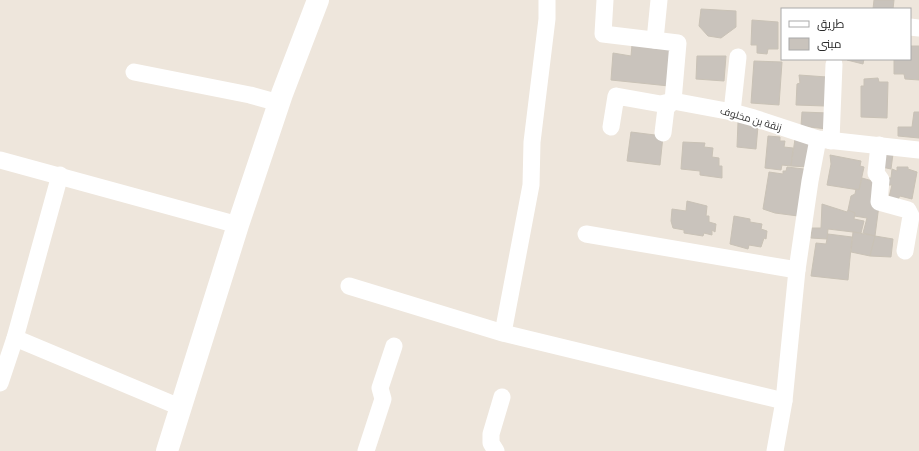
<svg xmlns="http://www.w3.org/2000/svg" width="919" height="451" font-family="'IBM Plex Sans',Cairo,sans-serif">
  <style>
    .building { fill: #c9c3bc; stroke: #c9c2b6 }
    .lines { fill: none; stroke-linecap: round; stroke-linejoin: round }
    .minor { stroke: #fff; stroke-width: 17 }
    .tertiary { stroke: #fff; stroke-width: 22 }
    .labels { text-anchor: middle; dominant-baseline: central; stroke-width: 4; stroke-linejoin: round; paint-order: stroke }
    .street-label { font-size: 10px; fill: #2b2b2b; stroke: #fff }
  </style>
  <rect width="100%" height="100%" fill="#eee6dc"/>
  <g class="building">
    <polygon points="874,0 894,0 893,9 873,9"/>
    <polygon points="701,9 736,11 736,27 721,38 708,36 699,26"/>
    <polygon points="752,20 778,22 778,49 768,49 767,54 757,53 757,45 751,45"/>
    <polygon points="632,45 672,50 669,86 611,80 613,53 631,56"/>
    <polygon points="910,46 919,46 919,80 905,79 904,74 894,74 894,59 910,59"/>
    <polygon points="697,56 726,56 724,81 696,79"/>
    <polygon points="848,59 864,59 863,64 847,60"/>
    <polygon points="754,61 782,62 779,105 751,103"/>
    <polygon points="799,75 827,77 825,106 796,105 797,84 800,83"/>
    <polygon points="878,78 879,82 888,82 887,118 861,117 861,86 864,86 864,79"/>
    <polygon points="802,112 828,113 827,129 801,126"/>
    <polygon points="914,112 919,112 919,138 898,136 898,127 912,127"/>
    <polygon points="738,122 758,126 756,149 737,147"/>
    <polygon points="631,132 663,136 660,165 627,161"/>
    <polygon points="768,136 780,137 780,141 785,141 784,147 793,148 791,166 782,165 781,170 765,168"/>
    <polygon points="795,139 813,143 808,167 791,166"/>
    <polygon points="683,142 705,143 704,147 713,148 712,157 719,158 719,166 722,166 722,178 700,175 700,171 681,169"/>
    <polygon points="893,154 891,169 882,167 886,155"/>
    <polygon points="830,155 861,161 860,166 864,167 859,190 827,185 831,164"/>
    <polygon points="787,167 804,169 798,216 775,213 763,209 769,172 783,174 783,171 786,171"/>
    <polygon points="897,167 908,167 908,169 917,172 912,199 900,196 898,199 889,197 892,185 886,185 887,178 891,178 892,169 897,171"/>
    <polygon points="862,178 876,182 879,205 875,236 863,233 867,218 854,216 855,213 848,210 851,196 855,194 856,189 859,190"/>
    <polygon points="687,201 707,206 706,216 709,216 709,222 716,224 715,232 712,230 712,235 704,233 703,236 684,233 684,230 673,228 671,221 672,209 686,211"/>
    <polygon points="822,204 847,212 848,210 855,213 854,219 864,221 861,233 828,229 827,239 811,238 812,228 821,228"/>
    <polygon points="734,216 750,219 750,222 762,224 761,229 767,231 766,239 764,238 761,247 749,245 748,249 730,244"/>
    <polygon points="853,232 875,236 870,256 851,252"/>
    <polygon points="828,234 852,237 848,280 811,276 816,243 826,244"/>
    <polygon points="875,236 893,239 891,257 870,256"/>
  </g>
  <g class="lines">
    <g class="minor">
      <polyline points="605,0 603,34 678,43 673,101 666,108 663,133"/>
      <polyline points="910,27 919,28"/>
      <polyline points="655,40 659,0"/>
      <polyline points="134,72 250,95 279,103"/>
      <polyline points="732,112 738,57"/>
      <polyline points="611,127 616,96 661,104 673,101 732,112 754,118 818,139 919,150"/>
      <polyline points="831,141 834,64"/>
      <polyline points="879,145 876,173 881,180 879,202 908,210 911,216 905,251"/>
      <polyline points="0,160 238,225"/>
      <polyline points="586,234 797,270"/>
      <polyline points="349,286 503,333 784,401 775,451"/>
      <polyline points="503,333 531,185 532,142 547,19 547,0"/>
      <polyline points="15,338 182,408"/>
      <polyline points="0,383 15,338 60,175"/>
      <polyline points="784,401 797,270 810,181 818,139"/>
      <polyline points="366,451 383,399 380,388 394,346"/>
      <polyline points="496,451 491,443 491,434 502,397"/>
    </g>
    <polyline class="tertiary" points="167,451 238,225 282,94 318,0"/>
  </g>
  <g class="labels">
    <g class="street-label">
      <text transform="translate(751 119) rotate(16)">زنقة بن مخلوف</text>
    </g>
  </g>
  <rect x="781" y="8" width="130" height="52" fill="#ffffff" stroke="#aaaaaa"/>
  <rect x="789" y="21" width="20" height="6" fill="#ffffff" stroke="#aaaaaa"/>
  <text x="817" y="28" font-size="12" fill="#2b2b2b">طريق</text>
  <rect x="789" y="38" width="20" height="12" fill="#c9c3bc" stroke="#aaaaaa"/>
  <text x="817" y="48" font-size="12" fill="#2b2b2b">مبنى</text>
</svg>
